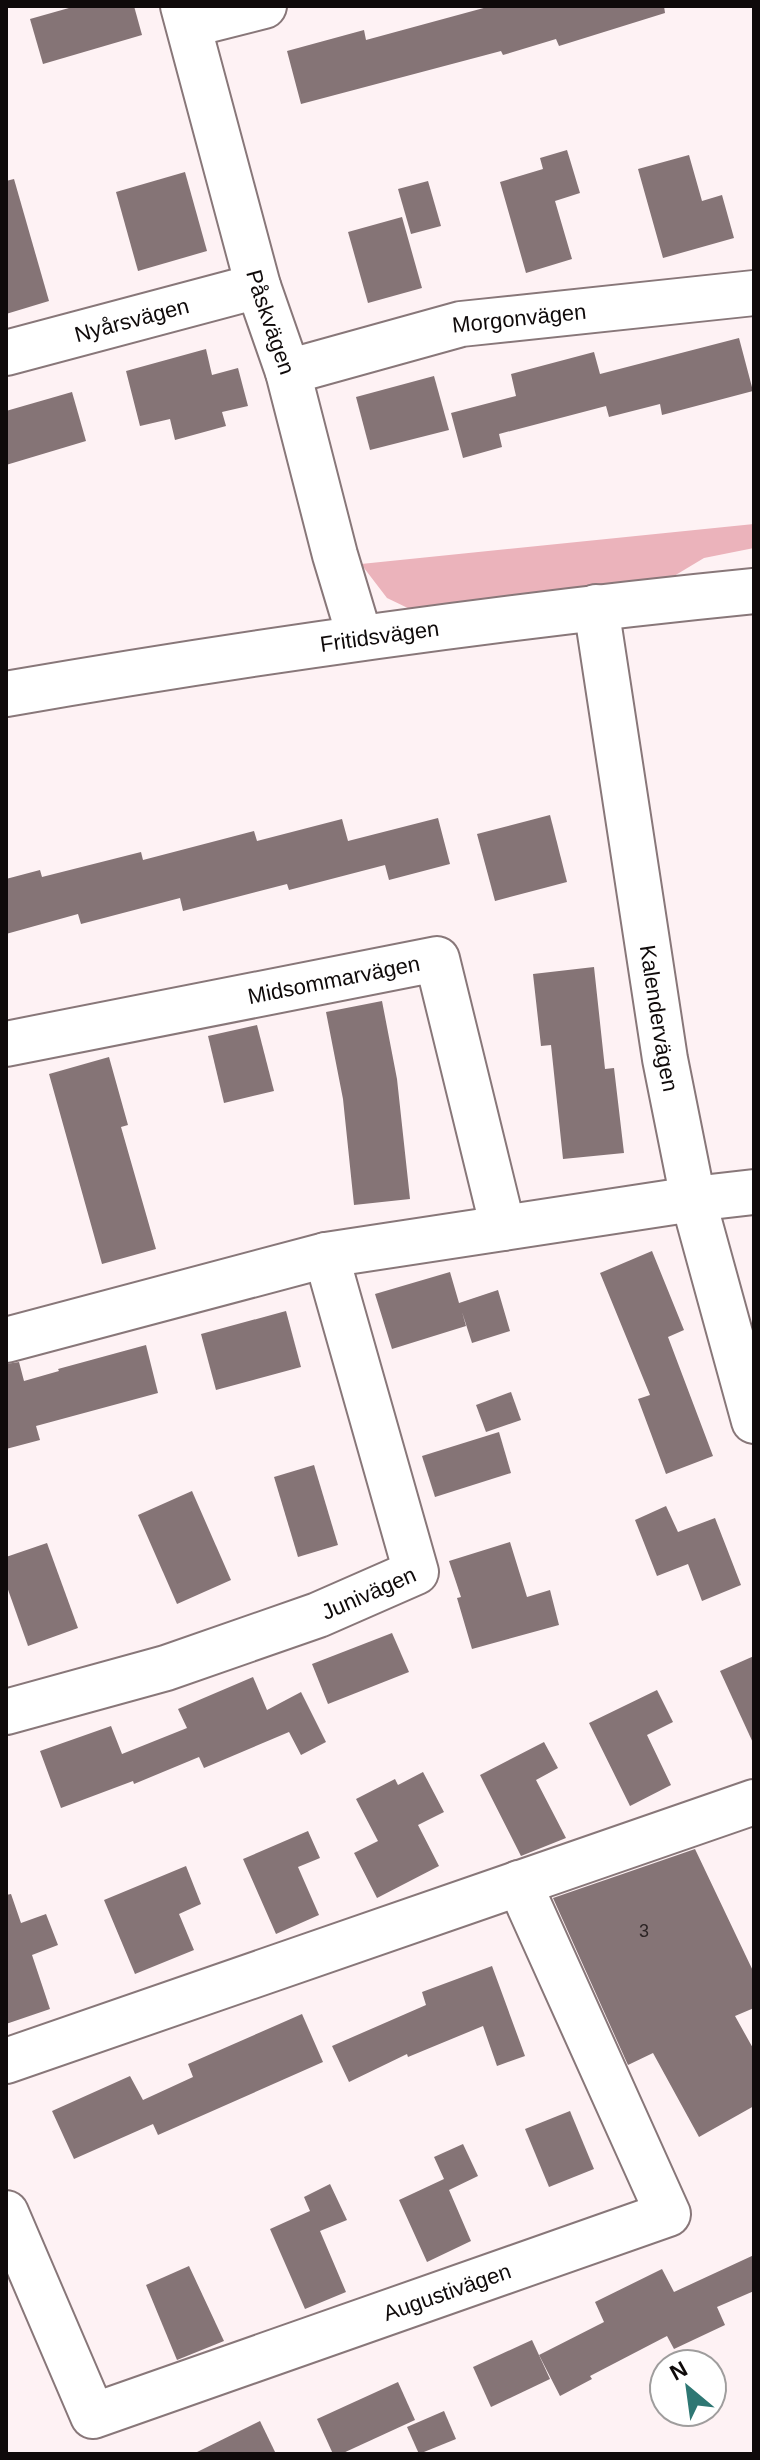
<svg xmlns="http://www.w3.org/2000/svg" width="760" height="2460" font-family="Arial,sans-serif">
  <style>
    .green { fill: #ebb3bb }
    .building { fill: #857476 }
    .lines { fill: none; stroke-linecap: round; stroke-linejoin: round }
    .minor-casing { stroke: #887779; stroke-width: 48 }
    .minor { stroke: #fff; stroke-width: 44 }
    .labels { text-anchor: middle; dominant-baseline: central; stroke-width: 7; stroke-linejoin: round; paint-order: stroke }
    .number-label { font-size: 18px; fill: #2c2425 }
    .street-label { font-size: 22px; fill: #0f0a0a; stroke: #fff }
  </style>
  <rect width="100%" height="100%" fill="#fef2f4"/>
  <polygon class="green" points="754,524 754,548 704,558 664,582 414,611 387,598 361,564"/>
  <g class="building">
    <polygon points="76,6 134,6 142,35 43,64 30,19"/>
    <polygon points="491,6 664,6 665,13 559,46 556,39 503,55 501,51 301,104 287,51 364,30 366,40"/>
    <polygon points="567,150 580,193 555,201 572,259 526,273 500,182 543,169 540,158"/>
    <polygon points="689,155 702,201 722,195 734,238 663,258 638,169"/>
    <polygon points="185,172 207,251 138,271 116,192"/>
    <polygon points="14,179 49,301 6,314 6,181"/>
    <polygon points="428,181 441,226 411,234 398,189"/>
    <polygon points="402,217 422,288 368,303 348,232"/>
    <polygon points="739,338 753,391 662,415 660,404 609,417 606,406 499,434 502,447 463,458 451,413 516,396 511,374 594,352 600,374"/>
    <polygon points="206,349 212,375 238,368 248,406 222,412 226,426 175,440 170,419 140,426 126,371"/>
    <polygon points="434,376 449,430 370,450 356,397"/>
    <polygon points="72,392 86,441 6,465 6,411"/>
    <polygon points="550,815 567,882 495,901 477,834"/>
    <polygon points="438,818 450,864 389,880 385,865 289,890 287,884 183,911 180,898 81,924 78,914 6,934 6,879 40,870 42,877 141,852 143,860 254,831 257,841 342,819 348,841"/>
    <polygon points="594,967 605,1069 614,1068 624,1153 563,1159 551,1045 541,1046 533,974"/>
    <polygon points="382,1001 397,1079 410,1199 354,1205 343,1099 326,1012"/>
    <polygon points="257,1025 274,1091 224,1103 208,1036"/>
    <polygon points="109,1057 128,1125 121,1127 156,1249 102,1264 49,1074"/>
    <polygon points="652,1251 684,1330 668,1337 713,1456 666,1474 638,1399 650,1395 600,1273"/>
    <polygon points="450,1272 459,1303 498,1290 510,1331 472,1343 462,1312 466,1326 392,1349 375,1294"/>
    <polygon points="286,1311 301,1367 216,1390 201,1334"/>
    <polygon points="146,1345 158,1393 36,1426 40,1440 6,1449 6,1364 19,1362 24,1381 59,1371 58,1369"/>
    <polygon points="511,1392 521,1420 486,1432 476,1405"/>
    <polygon points="499,1432 511,1473 435,1497 422,1456"/>
    <polygon points="314,1465 338,1545 298,1557 274,1477"/>
    <polygon points="192,1491 231,1580 177,1604 138,1515"/>
    <polygon points="666,1506 678,1532 715,1518 741,1585 702,1601 688,1564 657,1576 635,1520"/>
    <polygon points="510,1542 527,1597 550,1590 559,1625 472,1649 457,1598 461,1597 449,1561"/>
    <polygon points="47,1543 78,1628 28,1646 6,1584 6,1557"/>
    <polygon points="392,1633 409,1672 328,1704 312,1664"/>
    <polygon points="754,1656 754,1745 720,1671"/>
    <polygon points="253,1677 267,1710 301,1692 326,1742 301,1755 289,1732 204,1768 199,1757 134,1784 133,1781 61,1808 40,1751 111,1726 122,1754 187,1728 178,1709"/>
    <polygon points="657,1690 673,1722 647,1735 671,1785 630,1806 589,1723"/>
    <polygon points="544,1742 558,1768 536,1780 566,1838 521,1856 480,1775"/>
    <polygon points="423,1772 444,1812 418,1825 439,1866 377,1898 354,1853 378,1841 356,1799 395,1779 398,1785"/>
    <polygon points="308,1831 320,1858 298,1867 319,1915 276,1934 243,1859"/>
    <polygon points="695,1849 754,1973 754,2008 735,2016 754,2050 754,2106 699,2137 653,2053 628,2065 553,1898"/>
    <polygon points="186,1866 201,1904 179,1914 194,1950 135,1974 104,1900"/>
    <polygon points="11,1894 21,1923 46,1914 58,1945 32,1955 50,2009 6,2024 6,1895"/>
    <polygon points="492,1966 525,2056 497,2066 483,2026 408,2057 407,2054 349,2082 332,2046 426,2005 422,1992"/>
    <polygon points="302,2014 323,2062 158,2135 153,2124 74,2159 52,2111 130,2076 143,2100 193,2077 188,2064"/>
    <polygon points="570,2111 594,2169 549,2187 525,2129"/>
    <polygon points="463,2144 478,2176 449,2190 446,2183 471,2241 427,2262 399,2200 444,2179 434,2157"/>
    <polygon points="330,2184 347,2220 320,2231 346,2292 305,2309 270,2229 310,2211 304,2197"/>
    <polygon points="754,2255 754,2291 717,2307 725,2325 674,2349 667,2336 590,2376 592,2379 560,2396 539,2355 604,2322 595,2302 662,2269 674,2292"/>
    <polygon points="189,2266 224,2341 177,2360 146,2285"/>
    <polygon points="532,2340 550,2379 491,2407 473,2367"/>
    <polygon points="398,2382 415,2420 341,2454 333,2454 317,2419"/>
    <polygon points="444,2411 456,2439 419,2454 407,2427"/>
    <polygon points="260,2421 276,2454 193,2454"/>
  </g>
  <g class="lines">
    <g class="minor-casing">
      <g id="minor">
        <path id="s1" d="M183 6 258 286 288 372 335 555 360 638"/>
        <polyline points="189,25 264,6"/>
        <path id="s2" d="M6 353 258 286"/>
        <path id="s3" d="M288 372 461 324 754 293"/>
        <path id="s4" d="M596 607 665 1059 693 1199 754 1421"/>
        <path id="s5" d="M6 694C254 651 503 616 754 591"/>
        <path id="s6" d="M6 1044 437 959 503 1228"/>
        <polyline points="6,1340 326,1255 693,1199 754,1192"/>
        <path id="s7" d="M6 1712 166 1668 318 1615 416 1572 326 1255"/>
        <polyline points="6,2061 754,1802"/>
        <path id="s8" d="M6 2213 93 2416 668 2214 519 1883"/>
      </g>
    </g>
    <use href="#minor" class="minor"/>
  </g>
  <g class="labels">
    <g class="number-label">
      <text x="644" y="1931">3</text>
    </g>
    <g class="street-label">
      <text stroke="none"><textPath href="#s2" startOffset="130">Nyårsvägen</textPath></text>
      <text stroke="none"><textPath href="#s3" startOffset="238">Morgonvägen</textPath></text>
      <text stroke="none"><textPath href="#s1" startOffset="328">Påskvägen</textPath></text>
      <text stroke="none"><textPath href="#s5" startOffset="378">Fritidsvägen</textPath></text>
      <text stroke="none"><textPath href="#s6" startOffset="334">Midsommarvägen</textPath></text>
      <text stroke="none"><textPath href="#s4" startOffset="416">Kalendervägen</textPath></text>
      <text stroke="none"><textPath href="#s7" startOffset="382">Junivägen</textPath></text>
      <text stroke="none"><textPath href="#s8" startOffset="596">Augustivägen</textPath></text>
    </g>
  </g>
  <rect width="760" height="2460" fill="none" stroke="#0f0a0a" stroke-width="16"/>
  <g transform="translate(688 2388) rotate(331)"><circle r="38" fill="#ffffff" stroke="#9f9d9d" stroke-width="2"/>
  <path d="M0-6L14 30L0 20L-14 30Z" fill="#2e7773"/>
  <text y="-12" font-size="22" font-weight="bold" text-anchor="middle" fill="#0f0a0a">N</text>
  </g>
</svg>
